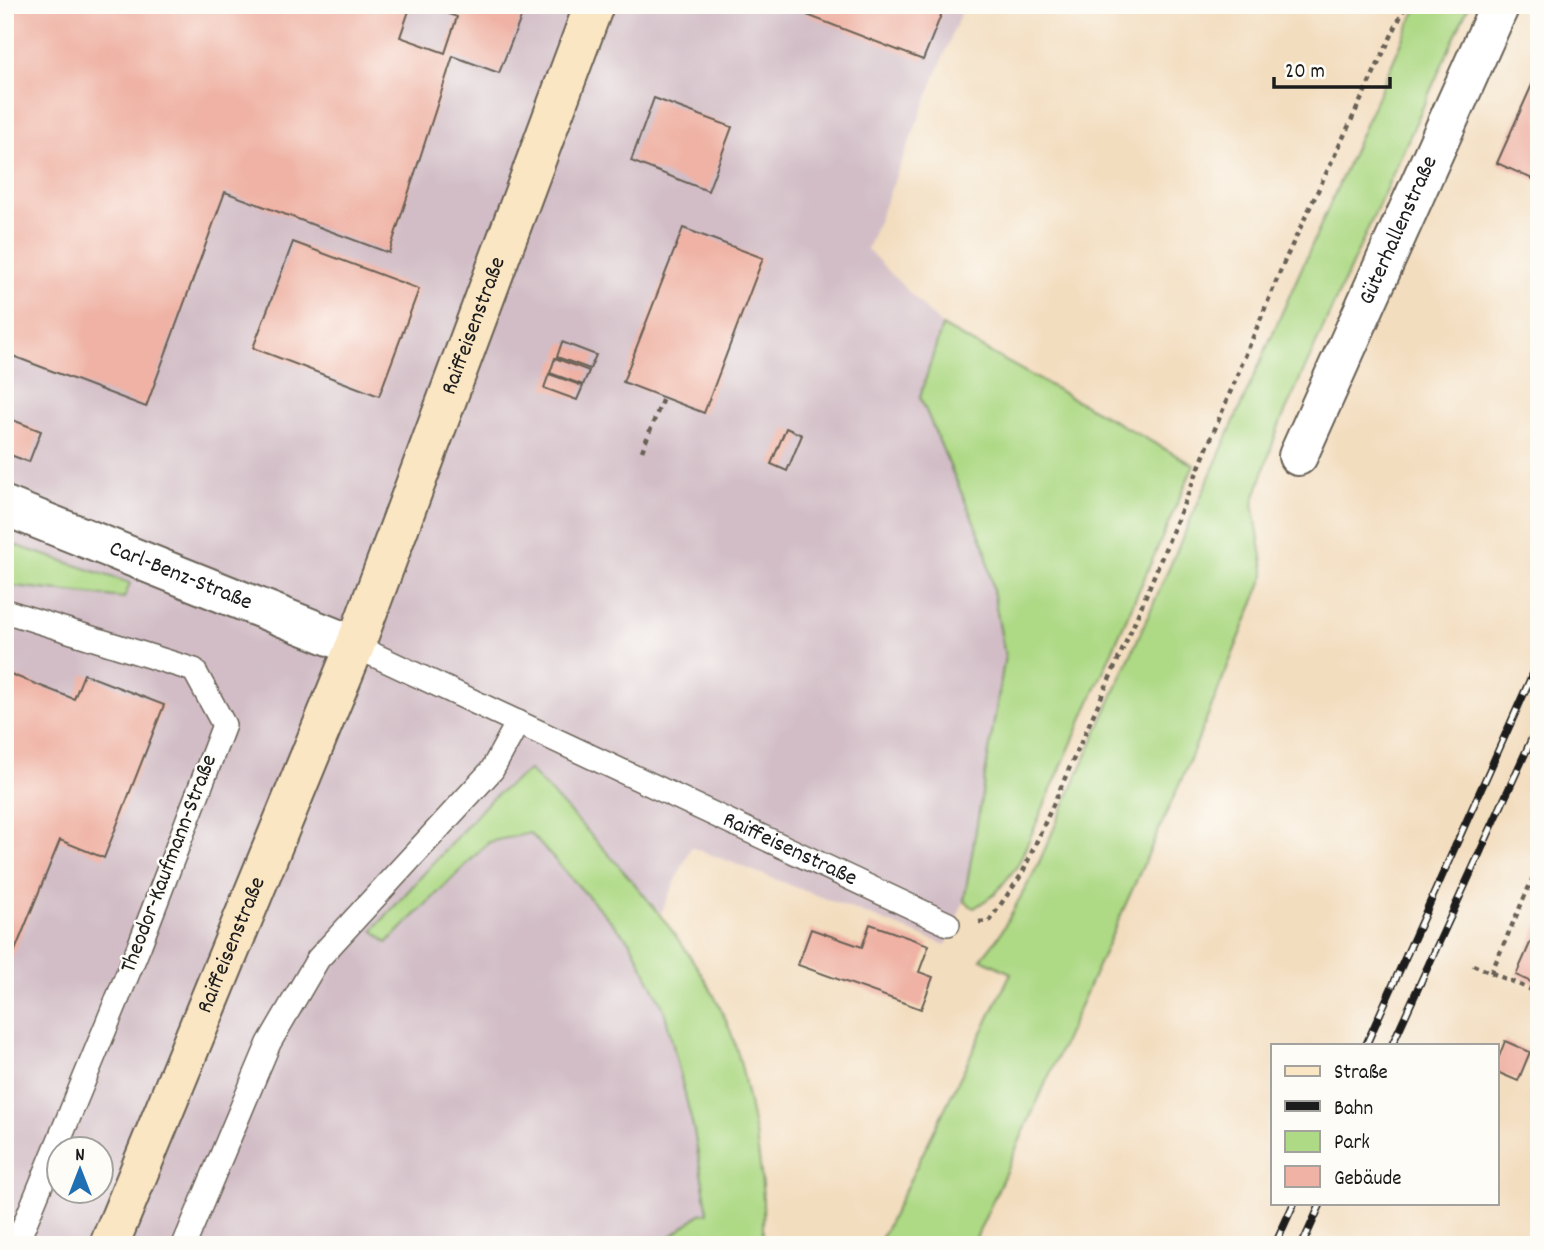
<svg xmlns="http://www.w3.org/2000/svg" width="1544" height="1250" font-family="Dekko,sans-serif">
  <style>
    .industrial { fill: #d2bdc6; fill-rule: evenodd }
    .green { fill: #aed985; stroke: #657a50; stroke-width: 2 }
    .building { fill: #efb2a4 }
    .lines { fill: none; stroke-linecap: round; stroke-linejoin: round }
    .lane-casing { stroke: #676055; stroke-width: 26 }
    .street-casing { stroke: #676055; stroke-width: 42 }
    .secondary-casing { stroke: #676055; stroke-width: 42 }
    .path { stroke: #676055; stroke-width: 4.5; stroke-dasharray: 5 5; stroke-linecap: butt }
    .lane { stroke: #fff; stroke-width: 23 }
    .street { stroke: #fff; stroke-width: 38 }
    .secondary { stroke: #fbe6c4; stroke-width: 38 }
    .rail-casing { stroke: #1c1c1c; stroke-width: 8 }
    .rail { stroke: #fdfcf7; stroke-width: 5; stroke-dasharray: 16; stroke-linecap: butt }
    .labels { text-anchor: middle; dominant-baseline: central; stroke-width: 5; stroke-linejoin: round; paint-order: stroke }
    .street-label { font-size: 23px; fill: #1c1c1c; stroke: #fdfcf7 }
  </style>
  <rect width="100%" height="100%" fill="#fdfcf7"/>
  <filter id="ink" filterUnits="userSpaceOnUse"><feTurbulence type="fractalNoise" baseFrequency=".0143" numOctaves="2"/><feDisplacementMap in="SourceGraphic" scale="14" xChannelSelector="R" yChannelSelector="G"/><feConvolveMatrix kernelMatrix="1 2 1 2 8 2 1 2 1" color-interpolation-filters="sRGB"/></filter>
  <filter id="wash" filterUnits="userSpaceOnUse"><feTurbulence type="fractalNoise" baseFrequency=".00686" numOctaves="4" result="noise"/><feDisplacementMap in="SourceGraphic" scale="28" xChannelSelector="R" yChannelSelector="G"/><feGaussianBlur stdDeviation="1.57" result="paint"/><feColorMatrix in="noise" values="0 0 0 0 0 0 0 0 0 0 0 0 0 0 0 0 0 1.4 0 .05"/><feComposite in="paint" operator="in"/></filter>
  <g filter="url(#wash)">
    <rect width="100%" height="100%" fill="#f3ddbf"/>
    <path class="industrial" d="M5 5H964L867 249 942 326 920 397 985 547 1005 656 964 901 946 945 691 847 661 913 529 770 491 799 374 930 387 943 489 842 530 833 631 943 664 1009 694 1131 708 1214 700 1215 660 1245H5V585L123 598 130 584 5 542ZM60 1148H102V1190H60Z"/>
    <g class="green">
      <polygon points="1418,5 1469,5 1278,428 1253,503 1265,575 1184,774 973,1245 878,1245 1011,973 981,959 999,936 1037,867"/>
      <polygon points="942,326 1194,465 1018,865 995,894 974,908 964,901 1005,656 985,547 920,397"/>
      <polygon points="5,542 130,583 124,598 5,585"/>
      <path d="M529 770C597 840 695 940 730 1030 741 1058 746 1089 752 1118 761 1160 766 1202 762 1245H660L700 1214 708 1213 694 1131 664 1009 631 943 530 833 489 842 387 943 373 930 491 799Z"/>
    </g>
    <g id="blocks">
      <g class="building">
        <polygon points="5,5 411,5 400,37 445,53 457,17 427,5 526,5 499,73 453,56 389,253 225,192 146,407 5,353"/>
        <polygon points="811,5 945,5 923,60 807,15"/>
        <polygon points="1539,69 1539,182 1497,163"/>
        <polygon points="654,98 732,127 708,191 631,161"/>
        <polygon points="683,228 763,258 704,413 623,382"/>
        <polygon points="293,242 419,289 379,396 253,348"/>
        <polygon points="562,342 596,355 590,369 557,357"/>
        <polygon points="555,358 589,371 583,385 550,373"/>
        <polygon points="549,374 583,386 577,400 544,388"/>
        <polygon points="5,417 41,431 29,462 5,453"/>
        <polygon points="786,428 802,435 787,471 771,464"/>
        <polygon points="5,672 74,699 84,674 164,705 104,858 60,840 5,975"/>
        <polygon points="1539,923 1539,986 1516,975"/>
        <polygon points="870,924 929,945 919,972 933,977 921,1009 798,965 811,929 862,947"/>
        <polygon points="1505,1041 1530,1052 1518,1081 1497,1072 1497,1062"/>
      </g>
    </g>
  </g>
  <g filter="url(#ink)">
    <use href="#blocks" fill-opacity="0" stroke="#676055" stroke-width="2"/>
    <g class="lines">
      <g class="lane-casing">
        <g id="lane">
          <polyline points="5,611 194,670 224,725 140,944 16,1245"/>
          <path id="s1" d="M355 646 948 924"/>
          <polyline points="184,1245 269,1043 318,959 492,770 518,722"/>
        </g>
      </g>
      <g class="street-casing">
        <g id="street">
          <path id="s2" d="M1298 456 1500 5"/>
          <path id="s3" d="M5 506 355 646"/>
        </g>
      </g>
      <g class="secondary-casing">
        <g id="secondary">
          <path id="s4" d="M109 1245 355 646 594 5"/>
        </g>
      </g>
      <g class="path">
        <polyline points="642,451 663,398"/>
        <polyline points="979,922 989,921 1022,874 1134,624 1285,260 1406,5"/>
        <polyline points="1473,965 1539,993"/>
        <polyline points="1491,973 1539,864"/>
      </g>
      <use href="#lane" class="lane"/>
      <use href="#street" class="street"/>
      <use href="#secondary" class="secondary"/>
      <g class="rail-casing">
        <g id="rail">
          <polyline points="1366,1045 1539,660"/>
          <polyline points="1392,1045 1539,723"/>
          <polyline points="1275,1245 1294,1203"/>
          <polyline points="1302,1245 1321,1203"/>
        </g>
      </g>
      <use href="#rail" class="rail"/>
    </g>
  </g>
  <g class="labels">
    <g class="street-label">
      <text stroke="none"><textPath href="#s2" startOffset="247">Güterhallenstraße</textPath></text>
      <text stroke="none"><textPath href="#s4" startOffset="989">Raiffeisenstraße</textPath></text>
      <text stroke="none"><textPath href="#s3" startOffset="189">Carl-Benz-Straße</textPath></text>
      <text stroke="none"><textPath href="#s1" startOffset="480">Raiffeisenstraße</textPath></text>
      <text transform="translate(170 864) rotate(-69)">Theodor-Kaufmann-Straße</text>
      <text stroke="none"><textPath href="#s4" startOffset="324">Raiffeisenstraße</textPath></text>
    </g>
  </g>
  <rect width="1544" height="1250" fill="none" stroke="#fdfcf7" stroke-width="28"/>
  <rect x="1271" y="1044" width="228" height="161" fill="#fdfcf7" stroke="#a3a29f" stroke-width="2"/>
  <rect x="1285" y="1066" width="35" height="10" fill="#fbe6c4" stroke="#a3a29f" stroke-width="2"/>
  <text x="1334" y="1078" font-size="21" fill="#1c1c1c">Straße</text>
  <rect x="1285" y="1101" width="35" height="10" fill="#1c1c1c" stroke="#a3a29f" stroke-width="2"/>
  <text x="1334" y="1114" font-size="21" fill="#1c1c1c">Bahn</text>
  <rect x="1285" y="1131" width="35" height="21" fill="#aed985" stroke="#a3a29f" stroke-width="2"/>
  <text x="1334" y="1148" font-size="21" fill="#1c1c1c">Park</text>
  <rect x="1285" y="1166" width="35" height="21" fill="#efb2a4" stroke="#a3a29f" stroke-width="2"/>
  <text x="1334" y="1184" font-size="21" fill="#1c1c1c">Gebäude</text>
  <g transform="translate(80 1170)"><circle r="33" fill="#fdfcf7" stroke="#a3a29f" stroke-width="2"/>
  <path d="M0-5L12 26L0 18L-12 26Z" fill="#1f6fb2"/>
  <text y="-10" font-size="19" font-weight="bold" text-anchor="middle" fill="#1c1c1c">N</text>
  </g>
  <path d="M1274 77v10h116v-10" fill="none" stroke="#1c1c1c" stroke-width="3.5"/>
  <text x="1285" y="77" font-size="21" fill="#1c1c1c" stroke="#fdfcf7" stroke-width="5" paint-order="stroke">20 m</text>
</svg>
